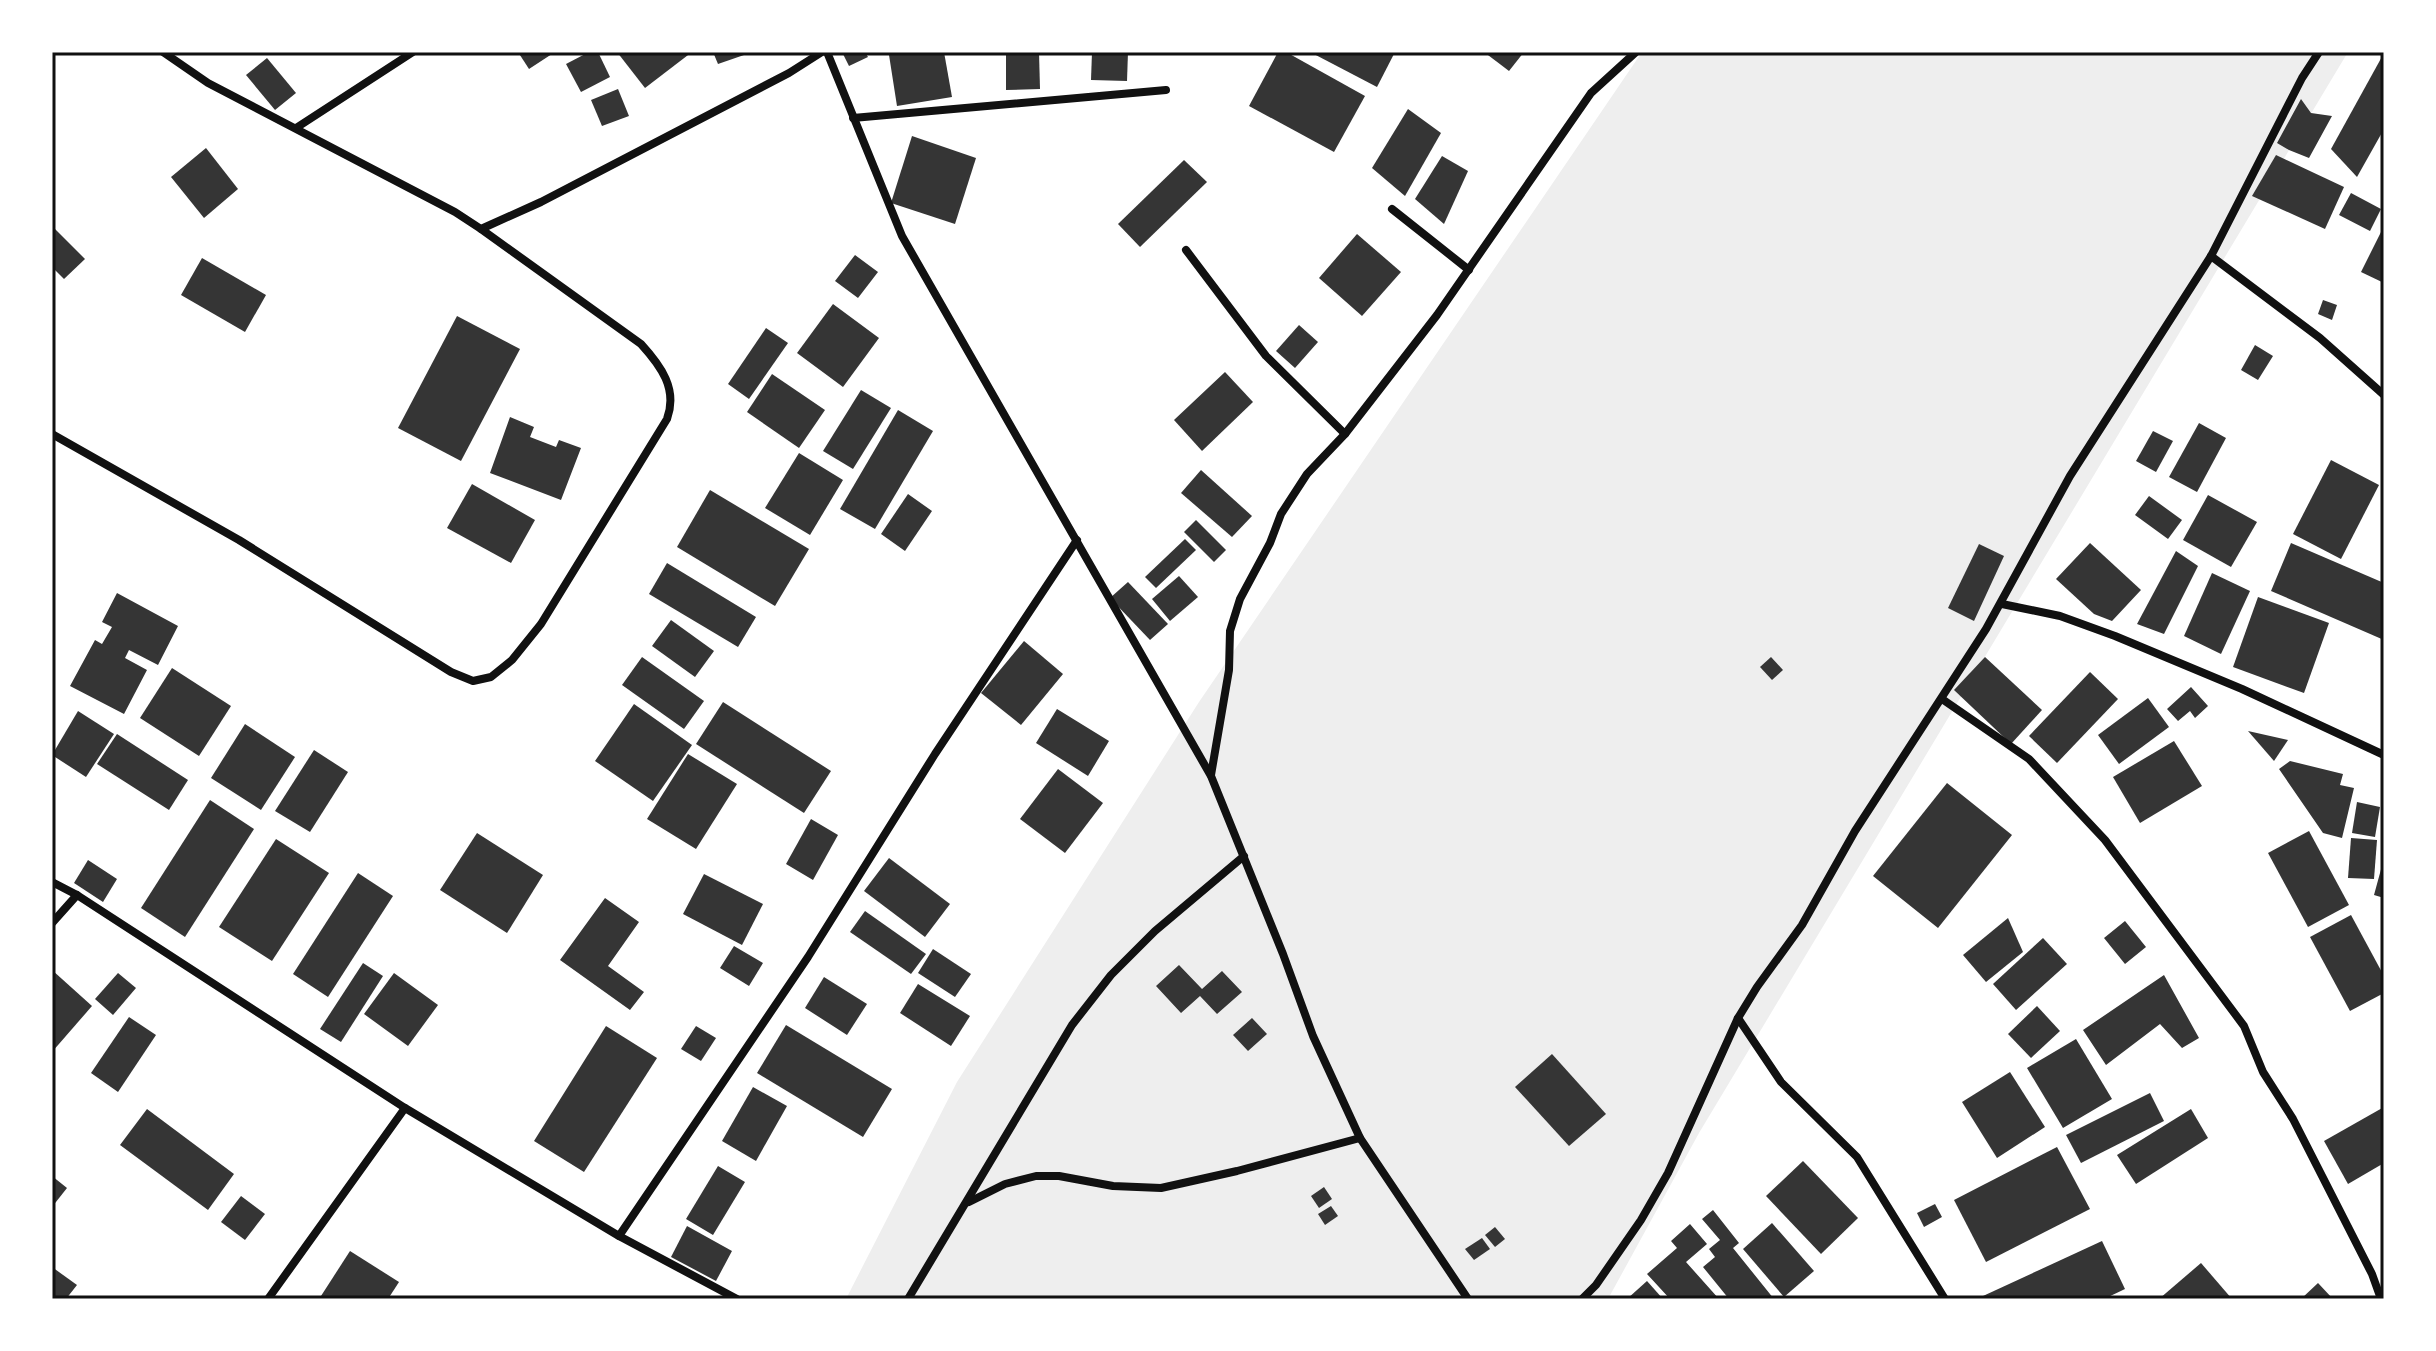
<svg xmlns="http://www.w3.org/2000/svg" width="2436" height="1351" font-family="'Libre Baskerville',serif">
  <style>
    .green { fill: #eee }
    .building { fill: #353535 }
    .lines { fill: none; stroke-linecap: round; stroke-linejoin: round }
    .minor { stroke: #111; stroke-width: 8 }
    .neatline { fill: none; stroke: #111; stroke-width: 3 }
  </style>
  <rect width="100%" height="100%" fill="#fff"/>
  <polygon class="green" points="1642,52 2348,52 1699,1133 1608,1299 846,1299 957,1082 1199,702"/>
  <g class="building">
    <polygon points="518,52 555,52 529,69"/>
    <polygon points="589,52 598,52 610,77 581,92 566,64"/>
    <polygon points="617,52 692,52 645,88"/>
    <polygon points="713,52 743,52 744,55 718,64"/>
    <polygon points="842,52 865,52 868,57 849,66"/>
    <polygon points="907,52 944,52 952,97 897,106 889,55"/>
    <polygon points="1006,52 1039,52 1040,89 1006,90"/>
    <polygon points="1092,52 1128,52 1127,81 1091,80"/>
    <polygon points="1278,52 1286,52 1365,96 1334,152 1249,106"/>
    <polygon points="1310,52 1395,52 1377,87"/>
    <polygon points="1484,52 1524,52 1509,71"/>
    <polygon points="2384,53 2384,129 2357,177 2331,149"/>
    <polygon points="267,58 296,93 275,110 246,75"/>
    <polygon points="618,89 629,116 602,126 591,100"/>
    <polygon points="2301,99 2311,113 2332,116 2309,158 2289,150 2277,143"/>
    <polygon points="1408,109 1441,133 1405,196 1372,168"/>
    <polygon points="912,136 976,158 955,224 891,203"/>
    <polygon points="206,148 238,189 204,218 171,177"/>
    <polygon points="2276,155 2344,187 2325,229 2252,196"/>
    <polygon points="1442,156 1468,171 1444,224 1415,199"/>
    <polygon points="1184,160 1207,182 1140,247 1118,224"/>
    <polygon points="2351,193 2381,209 2370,231 2339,215"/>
    <polygon points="52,226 85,259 64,279 52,267"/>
    <polygon points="2384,226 2384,283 2361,272"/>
    <polygon points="1357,234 1401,272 1362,316 1319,278"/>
    <polygon points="855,255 878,272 858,298 835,281"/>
    <polygon points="202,258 266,295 245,332 181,295"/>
    <polygon points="2323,300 2337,305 2332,320 2318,314"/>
    <polygon points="833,304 879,338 843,387 797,353"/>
    <polygon points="457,316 520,349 461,461 398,428"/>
    <polygon points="1299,325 1318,342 1295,368 1276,351"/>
    <polygon points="766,328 788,343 749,399 728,384"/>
    <polygon points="2255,345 2273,356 2258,380 2241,370"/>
    <polygon points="1225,372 1253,402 1202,451 1174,420"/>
    <polygon points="772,374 825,410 799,448 747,412"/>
    <polygon points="861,390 891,408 853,469 823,451"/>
    <polygon points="898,410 933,431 875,529 840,509"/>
    <polygon points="510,417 534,427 530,437 556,447 559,440 581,448 561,500 490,473"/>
    <polygon points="2199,423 2226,438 2197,492 2169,477"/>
    <polygon points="2153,431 2173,441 2156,472 2136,461"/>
    <polygon points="799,453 843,480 810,535 765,508"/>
    <polygon points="2331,460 2379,485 2341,559 2293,534"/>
    <polygon points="1201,470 1252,516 1232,537 1181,493"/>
    <polygon points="472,484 535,520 511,563 447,528"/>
    <polygon points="710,490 809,549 775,606 677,547"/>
    <polygon points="908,494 932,511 905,551 881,534"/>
    <polygon points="2208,495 2257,522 2231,567 2183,540"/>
    <polygon points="2149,496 2182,520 2168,539 2135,515"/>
    <polygon points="1196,520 1226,550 1214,562 1184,532"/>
    <polygon points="1185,539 1196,550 1156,588 1145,577"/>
    <polygon points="2090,543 2141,590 2112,621 2094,614 2056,579"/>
    <polygon points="2291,543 2384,583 2384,640 2271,591"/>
    <polygon points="1979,544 2004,556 1974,621 1948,608"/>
    <polygon points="2176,551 2198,566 2164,634 2137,624"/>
    <polygon points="667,563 756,617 738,647 649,594"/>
    <polygon points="2212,573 2250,591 2221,654 2184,636"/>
    <polygon points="1179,576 1198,597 1170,621 1152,599"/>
    <polygon points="1128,582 1168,624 1150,640 1110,598"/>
    <polygon points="117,593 178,626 158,665 129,650 125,658 147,670 124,714 70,686 95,640 102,644 112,627 102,622"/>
    <polygon points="2258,597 2329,623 2304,693 2233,667"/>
    <polygon points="671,620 714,651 695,677 652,646"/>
    <polygon points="1024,641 1063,674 1021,725 981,693"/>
    <polygon points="642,657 704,701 684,729 622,685"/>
    <polygon points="1771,657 1783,670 1772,680 1760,667"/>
    <polygon points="1985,657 2042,710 2011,744 1954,690"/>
    <polygon points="172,668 231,706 199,756 140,718"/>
    <polygon points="2090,672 2118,699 2057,763 2029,736"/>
    <polygon points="2191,687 2208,706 2195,718 2190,711 2178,721 2167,709"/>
    <polygon points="2148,698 2169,727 2119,764 2098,735"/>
    <polygon points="723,702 831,771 804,813 696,744"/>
    <polygon points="634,704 692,745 653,801 595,761"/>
    <polygon points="1057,709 1109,741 1088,776 1036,743"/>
    <polygon points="78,711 114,734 86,777 52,755"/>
    <polygon points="245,724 295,757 261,810 211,778"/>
    <polygon points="2248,731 2288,740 2274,761"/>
    <polygon points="117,734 188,780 169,810 97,764"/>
    <polygon points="2174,741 2202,786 2140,823 2113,777"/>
    <polygon points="314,750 348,772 310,832 275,811"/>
    <polygon points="688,754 737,784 696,849 647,819"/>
    <polygon points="2290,761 2343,774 2340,785 2354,788 2342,838 2323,833 2279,769"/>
    <polygon points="1058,769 1103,803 1065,853 1020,819"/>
    <polygon points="1947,783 2012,835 1938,928 1873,876"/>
    <polygon points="210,800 254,829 185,937 141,908"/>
    <polygon points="2357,802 2380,807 2375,837 2352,833"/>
    <polygon points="811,819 838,835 813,880 786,864"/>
    <polygon points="2309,831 2349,905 2308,927 2268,853"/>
    <polygon points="477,833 543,875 507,933 440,890"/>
    <polygon points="2351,838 2377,840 2374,879 2348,878"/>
    <polygon points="276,839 329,873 272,961 219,927"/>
    <polygon points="889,858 950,904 925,937 864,891"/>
    <polygon points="88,860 117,879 103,902 74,883"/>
    <polygon points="2383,862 2384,863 2384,898 2374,895"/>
    <polygon points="358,873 393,896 328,997 293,974"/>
    <polygon points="704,874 763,904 742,945 683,914"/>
    <polygon points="605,898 639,922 608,966 644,992 630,1010 560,960"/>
    <polygon points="865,911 926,954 911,974 850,932"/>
    <polygon points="2351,915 2384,976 2384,993 2350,1011 2310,937"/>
    <polygon points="2008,918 2023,952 1986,982 1963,955"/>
    <polygon points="2125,921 2146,947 2125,964 2104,938"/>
    <polygon points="2043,938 2067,964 2016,1010 1993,984"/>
    <polygon points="734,946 763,963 749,986 720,968"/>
    <polygon points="933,949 971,974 955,997 918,973"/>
    <polygon points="363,963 383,976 341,1042 320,1029"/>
    <polygon points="1179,965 1202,989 1222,971 1242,992 1217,1014 1200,996 1181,1013 1156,986"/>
    <polygon points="52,970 92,1006 52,1052"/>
    <polygon points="118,973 136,988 113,1015 95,999"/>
    <polygon points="394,973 438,1005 408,1046 364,1014"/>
    <polygon points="2164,975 2199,1038 2182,1048 2160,1024 2106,1065 2083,1030"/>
    <polygon points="824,977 867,1004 847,1035 805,1008"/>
    <polygon points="918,984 970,1016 951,1046 900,1013"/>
    <polygon points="2037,1006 2060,1031 2031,1058 2008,1034"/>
    <polygon points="129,1017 156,1035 118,1092 91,1073"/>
    <polygon points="1252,1018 1267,1034 1248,1051 1233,1035"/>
    <polygon points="786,1025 892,1089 863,1137 757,1073"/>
    <polygon points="606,1026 657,1058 584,1172 534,1141"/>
    <polygon points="696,1026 716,1038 701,1061 681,1049"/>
    <polygon points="2076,1039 2112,1099 2063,1128 2027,1068"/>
    <polygon points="1552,1054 1606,1114 1569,1146 1515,1087"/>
    <polygon points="2010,1072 2045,1127 1997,1158 1962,1102"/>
    <polygon points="753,1087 787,1106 756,1161 722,1141"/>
    <polygon points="2150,1093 2164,1121 2081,1163 2066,1135"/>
    <polygon points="2384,1107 2384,1163 2348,1184 2324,1141"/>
    <polygon points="147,1109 234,1174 208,1210 120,1145"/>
    <polygon points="2191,1109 2208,1138 2136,1184 2117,1155"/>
    <polygon points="2057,1147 2090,1209 1986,1262 1954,1200"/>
    <polygon points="1803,1161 1858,1218 1821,1254 1766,1196"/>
    <polygon points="718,1166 745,1182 713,1235 686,1219"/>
    <polygon points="52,1176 67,1188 52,1207"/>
    <polygon points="1324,1187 1332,1199 1319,1208 1311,1196"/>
    <polygon points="241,1196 265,1214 245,1240 221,1222"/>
    <polygon points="1935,1204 1942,1217 1924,1227 1917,1213"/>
    <polygon points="1331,1206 1338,1216 1325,1225 1318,1214"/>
    <polygon points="1713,1210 1739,1243 1733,1248 1774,1299 1729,1299 1703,1267 1715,1257 1709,1249 1720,1240 1702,1219"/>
    <polygon points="1772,1223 1814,1271 1784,1297 1743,1249"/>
    <polygon points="1690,1224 1707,1244 1686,1262 1719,1299 1670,1299 1647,1274 1677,1248 1671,1241"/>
    <polygon points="687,1226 732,1251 716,1281 671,1257"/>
    <polygon points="1495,1227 1505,1239 1495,1247 1485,1235"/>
    <polygon points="1482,1238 1490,1249 1474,1260 1465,1249"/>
    <polygon points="2102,1241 2125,1289 2104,1299 1985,1299 1983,1296"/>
    <polygon points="350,1251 399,1282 388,1299 325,1299 321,1296"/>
    <polygon points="2201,1263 2232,1299 2159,1299"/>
    <polygon points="52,1267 77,1285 66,1299 52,1299"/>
    <polygon points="1647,1281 1663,1299 1627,1299"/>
    <polygon points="2318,1283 2333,1299 2301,1299"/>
  </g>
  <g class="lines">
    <g class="minor">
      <polyline points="163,52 208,83 455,212 481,229 541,202 789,73 822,52"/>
      <polyline points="827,52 902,236 1211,776 1283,954 1313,1036 1360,1138 1468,1299"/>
      <polyline points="853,118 1166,90"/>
      <polyline points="296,128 413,52"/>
      <polyline points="1392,209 1469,270"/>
      <polyline points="1186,250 1266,356 1345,434"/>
      <polyline points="2211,256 2320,338 2384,395"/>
      <path d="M52 434 239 540 451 672 473 681 491 677 512 660 541 624 667 419C678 389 661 366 641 344L481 229"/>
      <polyline points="2002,604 2060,616 2115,636 2242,689 2384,755"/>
      <polyline points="1942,699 2029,759 2105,840 2244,1026 2263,1072 2293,1119 2372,1274 2381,1299"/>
      <polyline points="1211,775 1229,670 1230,631 1240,599 1270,543 1281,514 1307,474 1345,434 1437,315 1591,93 1636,52"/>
      <polyline points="52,882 77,895 405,1108 619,1236 808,957 935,754 1077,540"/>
      <polyline points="52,923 77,895"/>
      <polyline points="1738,1018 1781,1082 1857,1157 1945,1299"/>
      <polyline points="969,1202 1005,1184 1036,1176 1059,1176 1113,1186 1161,1188 1237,1171 1360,1138"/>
      <polyline points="619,1236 737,1299"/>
      <polyline points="268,1299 405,1108"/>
      <polyline points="908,1299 1072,1025 1111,975 1155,931 1244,856"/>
      <polyline points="1582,1299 1596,1285 1641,1220 1668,1173 1738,1018 1757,987 1802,925 1855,831 1986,629 2070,476 2211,256 2302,78 2319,52"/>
    </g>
  </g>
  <rect width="2436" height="1351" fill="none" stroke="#ffffff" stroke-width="108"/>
  <rect x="54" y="54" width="2328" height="1243" class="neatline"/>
</svg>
